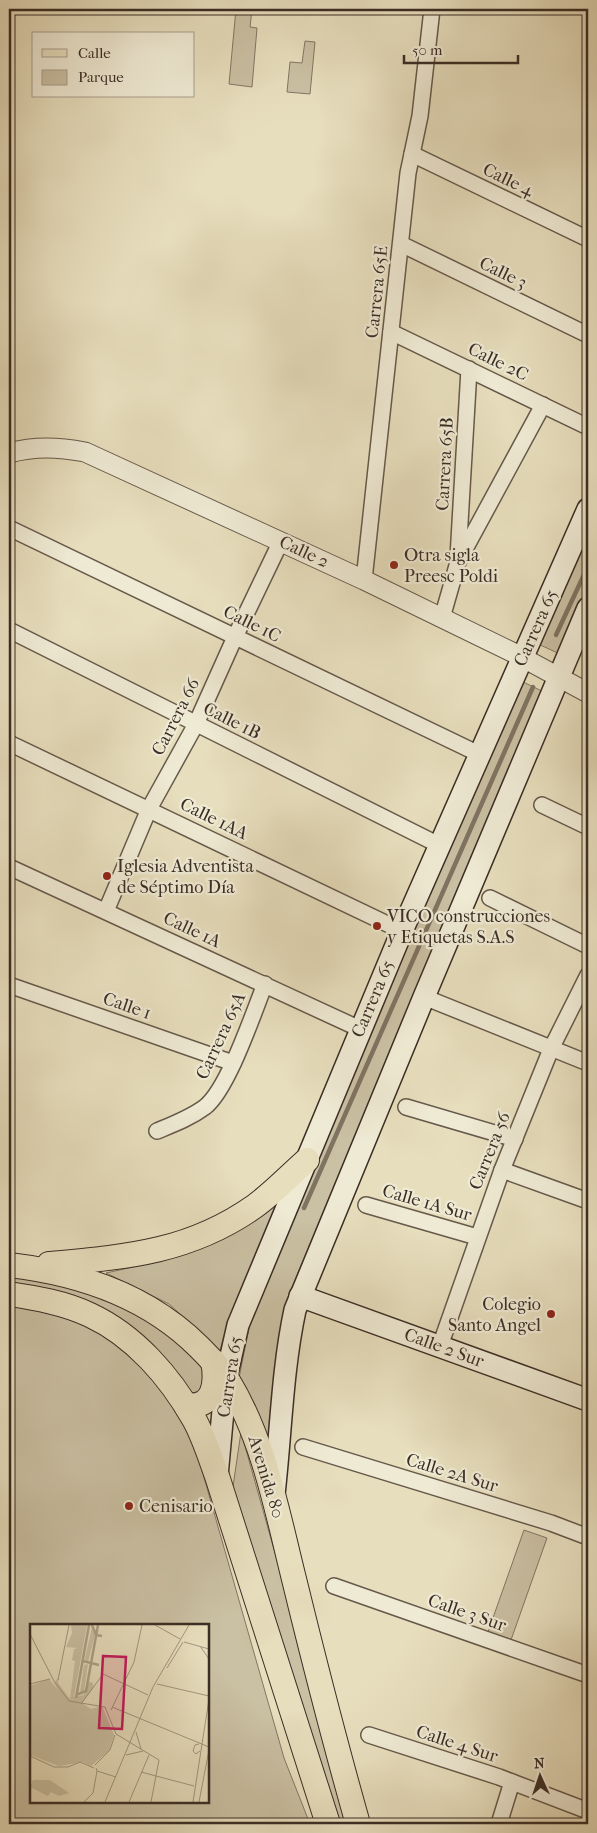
<svg xmlns="http://www.w3.org/2000/svg" width="597" height="1833" font-family="'IM FELL French Canon',serif">
  <style>
    .green { fill: #cac0a3; stroke: #827664; fill-rule: evenodd }
    .lines { fill: none; stroke-linecap: round; stroke-linejoin: round }
    .stream { stroke: #7f7361; stroke-width: 4.5 }
    .minor-casing { stroke: #66594b; stroke-width: 18 }
    .tertiary-casing { stroke: #66594b; stroke-width: 21 }
    .secondary-casing { stroke: #3b2d25; stroke-width: 24 }
    .primary-casing { stroke: #3b2d25; stroke-width: 26 }
    .minor { stroke: #efead4; stroke-width: 15 }
    .tertiary { stroke: #efead4; stroke-width: 19 }
    .secondary { stroke: #efead4; stroke-width: 21 }
    .primary { stroke: #e7debd; stroke-width: 24 }
    .poi-dot { fill: #8f2418; stroke: #efead4; stroke-width: 2 }
    .labels { text-anchor: middle; dominant-baseline: central; stroke-width: 4.5; stroke-linejoin: round; paint-order: stroke }
    .street-label { font-size: 18px; fill: #3b2d25; stroke: #efead4 }
    .poi-label { font-size: 18px; fill: #3b2d25; stroke: #efead4; text-anchor: start }
    .inset-river { fill: none; stroke: #ada289; stroke-width: 2.5 }
    .inset-road { fill: none; stroke: #a29780; stroke-width: 1 }
    .view { fill: #c2185b; fill-opacity: 0.15; stroke: #c2185b; stroke-width: 2.5 }
    .inset-edge { fill: none; stroke: #3b2d25; stroke-width: 2.5 }
  </style>
  <rect width="100%" height="100%" fill="#e7debd"/>
  <filter id="stains"><feTurbulence type="fractalNoise" baseFrequency=".004" numOctaves="4"/><feColorMatrix values="0 0 0 0 .2 0 0 0 0 .09 0 0 0 0 .02 0 0 0 .5 -.17"/></filter>
  <radialGradient id="worn" r=".72"><stop offset=".6" stop-color="#630" stop-opacity="0"/><stop offset="1" stop-color="#630" stop-opacity=".3"/></radialGradient>
  <g class="green">
    <polygon points="236,9 252,9 250,27 257,28 252,87 229,84"/>
    <polygon points="305,41 315,42 310,94 287,92 290,62 302,63"/>
    <polygon points="588,525 588,596 562,655 536,643"/>
    <path d="M519 680 546 693 337 1179 285 1304C276 1351 274 1398 273 1445L238 1383 252 1313Z"/>
    <polygon points="286,1189 231,1316 219,1353 199,1331 169,1304 106,1273 173,1258 218,1241"/>
    <polygon points="9,1271 60,1279 137,1310 170,1335 208,1374 204,1391 190,1398 151,1345 9,1287"/>
    <path d="M9 1302 48 1312 84 1323 126 1350 173 1400 197 1453 284 1758 310 1824H9ZM31 1626H208V1802H31Z"/>
    <polygon points="241,1432 351,1824 335,1824 232,1493"/>
    <polygon points="524,1530 547,1538 511,1640 488,1632"/>
  </g>
  <g class="lines">
    <g class="stream">
      <polyline points="556,635 588,566"/>
      <polyline points="304,1208 533,687"/>
    </g>
    <g class="minor-casing">
      <g id="minor">
        <polyline points="412,154 588,239"/>
        <polyline points="401,244 588,335"/>
        <polyline points="391,332 588,427"/>
        <polyline points="9,528 479,754"/>
        <polyline points="458,557 469,369"/>
        <polyline points="364,580 408,173 420,116 432,9"/>
        <polyline points="442,618 458,562 543,405"/>
        <polyline points="9,630 439,845"/>
        <polyline points="9,743 402,931"/>
        <polyline points="542,805 588,827"/>
        <polyline points="9,867 360,1029"/>
        <polyline points="490,898 588,946"/>
        <polyline points="106,911 149,809 196,724 235,637 281,541"/>
        <polyline points="9,985 233,1063"/>
        <polyline points="424,997 588,1063"/>
        <polyline points="406,1107 515,1139"/>
        <path d="M157 1131C174 1124 190 1118 205 1107 228 1089 253 1014 265 984"/>
        <polyline points="502,1170 588,1201"/>
        <polyline points="366,1205 477,1237"/>
        <polyline points="440,1346 502,1170 551,1049 588,975"/>
        <polyline points="303,1447 551,1523 588,1537"/>
        <polyline points="334,1586 588,1675"/>
        <polyline points="369,1735 499,1777 588,1811"/>
        <polyline points="499,1824 512,1782"/>
      </g>
    </g>
    <g class="tertiary-casing">
      <path id="tertiary" d="M9 453C35 446 58 447 85 452L364 580 514 653 588 693"/>
    </g>
    <g class="secondary-casing">
      <g id="secondary">
        <polyline points="300,1296 588,1400"/>
        <polyline points="217,1476 226,1378 238,1325 402,931 588,509"/>
        <path d="M274 1494C281 1433 282 1371 295 1310L424 997 588 608"/>
      </g>
    </g>
    <g class="primary-casing">
      <g id="primary">
        <path d="M49 1264C127 1257 190 1252 255 1206 273 1193 290 1175 307 1160"/>
        <path d="M9 1265C80 1273 148 1296 199 1347 209 1357 219 1367 227 1379 264 1439 277 1511 294 1579 314 1661 335 1743 358 1824"/>
        <path d="M9 1294C36 1298 65 1303 90 1315 135 1336 170 1377 194 1419 204 1437 210 1457 217 1476L328 1824"/>
        <path d="M186 1405C215 1409 217 1382 213 1361"/>
      </g>
    </g>
    <use href="#minor" class="minor"/>
    <use href="#tertiary" class="tertiary"/>
    <use href="#secondary" class="secondary"/>
    <use href="#primary" class="primary"/>
  </g>
  <g class="poi-dot">
    <circle cx="394" cy="565" r="5"/>
    <circle cx="107" cy="876" r="5"/>
    <circle cx="377" cy="926" r="5"/>
    <circle cx="551" cy="1314" r="5"/>
    <circle cx="129" cy="1506" r="5"/>
  </g>
  <g class="labels">
    <g class="street-label">
      <text transform="translate(508 180) rotate(26)">Calle 4</text>
      <text transform="translate(503 273) rotate(26)">Calle 3</text>
      <text transform="translate(377 292) rotate(-84)">Carrera 65E</text>
      <text transform="translate(498 362) rotate(26)">Calle 2C</text>
      <text transform="translate(445 464) rotate(-87)">Carrera 65B</text>
      <text transform="translate(304 552) rotate(25)">Calle 2</text>
      <text transform="translate(252 624) rotate(26)">Calle 1C</text>
      <text transform="translate(536 628) rotate(-66)">Carrera 65</text>
      <text transform="translate(176 717) rotate(-63)">Carrera 66</text>
      <text transform="translate(232 721) rotate(26)">Calle 1B</text>
      <text transform="translate(214 819) rotate(26)">Calle 1AA</text>
      <text transform="translate(192 930) rotate(25)">Calle 1A</text>
      <text transform="translate(373 999) rotate(-67)">Carrera 65</text>
      <text transform="translate(127 1006) rotate(19)">Calle 1</text>
      <text transform="translate(221 1036) rotate(-65)">Carrera 65A</text>
      <text transform="translate(490 1151) rotate(-68)">Carrera 56</text>
      <text transform="translate(427 1203) rotate(16)">Calle 1A Sur</text>
      <text transform="translate(444 1348) rotate(20)">Calle 2 Sur</text>
      <text transform="translate(230 1377) rotate(-81)">Carrera 65</text>
      <text transform="translate(452 1473) rotate(17)">Calle 2A Sur</text>
      <text transform="translate(266 1477) rotate(73)">Avenida 80</text>
      <text transform="translate(467 1613) rotate(19)">Calle 3 Sur</text>
      <text transform="translate(457 1744) rotate(18)">Calle 4 Sur</text>
    </g>
    <g class="poi-label">
      <text x="404" y="555">Otra sigla<tspan x="404" dy="21">Preesc Poldi</tspan></text>
      <text x="117" y="866">Iglesia Adventista<tspan x="117" dy="21">de Séptimo Día</tspan></text>
      <text x="387" y="916">VICO construcciones<tspan x="387" dy="21">y Etiquetas S.A.S</tspan></text>
      <text x="541" y="1304" text-anchor="end">Colegio<tspan x="541" dy="21">Santo Angel</tspan></text>
      <text x="139" y="1506">Cenisario</text>
    </g>
  </g>
  <g transform="translate(30 1624)">
    <rect width="179" height="179" fill="#e7debd"/>
    <path d="M41 1H57L44 73 54 71 59 58H62L64 63 52 79 61 85 72 82 84 111 79 127 61 142 53 138 29 142 0 131V62L19 55 28 66 24 59 29 53 28 59 40 75 45 37 42 36 44 25 48 24 36 23 42 9ZM62 3 65 10 58 38 55 35ZM58 40 54 67 50 70 54 41ZM3 156H20L39 169 29 172 21 168 18 172 0 163Z" fill="#cac0a3"/>
    <path class="inset-river" d="M62 1 66 11 72 12M53 37 69 41M46 71 56 67 68 1M46 74 59 1"/>
    <path class="inset-road" d="M125 1 150 15M0 10 24 57 39 77 75 83 86 110 129 136 121 178M154 18 179 25M170 22 179 35M137 44 153 18M28 56 39 1M0 60 20 55M127 60 179 72M51 80 73 50 118 71M82 83 179 123M81 86 104 38 112 1M106 108 111 125M169 120 165 121 163 127 166 130 170 127M96 131 113 127M0 132 24 143H38L50 138 64 144M65 141 80 126 85 111M66 144 67 147 86 153M111 148 164 162M54 178 63 169 67 147M75 178 123 63 159 1M99 178 119 131M163 178 179 75M169 178 179 126"/>
    <path class="view" d="M73 32 96 33 92 105 69 104Z"/>
    <rect width="179" height="179" class="inset-edge"/>
  </g>
  <rect width="597" height="1833" fill="none" stroke="#e7debd" stroke-width="30"/>
  <rect x="10" y="10" width="577" height="1813" fill="none" stroke="#3b2d25" stroke-width="2.5"/>
  <rect x="15" y="15" width="567" height="1803" fill="none" stroke="#3b2d25"/>
  <rect x="32" y="32" width="162" height="65" fill="#efead4" stroke="#a79e8e"/>
  <rect x="42" y="49" width="25" height="8" fill="#e7debd" stroke="#a79e8e"/>
  <text x="78" y="58" font-size="15" fill="#3b2d25">Calle</text>
  <rect x="42" y="70" width="25" height="15" fill="#cac0a3" stroke="#a79e8e"/>
  <text x="78" y="82" font-size="15" fill="#3b2d25">Parque</text>
  <g transform="translate(540 1776) rotate(357)" stroke="#efead4" stroke-width="4" paint-order="stroke">
  <path d="M0-4L9 19L0 12L-9 19Z" fill="#3b2d25"/>
  <text y="-8" font-size="14" font-weight="bold" text-anchor="middle" fill="#3b2d25">N</text>
  </g>
  <path d="M404 55v8h114v-8" fill="none" stroke="#3b2d25" stroke-width="2.5"/>
  <text x="412" y="55" font-size="15" fill="#3b2d25" stroke="#efead4" stroke-width="4" paint-order="stroke">50 m</text>
  <rect width="100%" height="100%" filter="url(#stains)"/>
  <rect width="100%" height="100%" fill="url(#worn)"/>
</svg>
